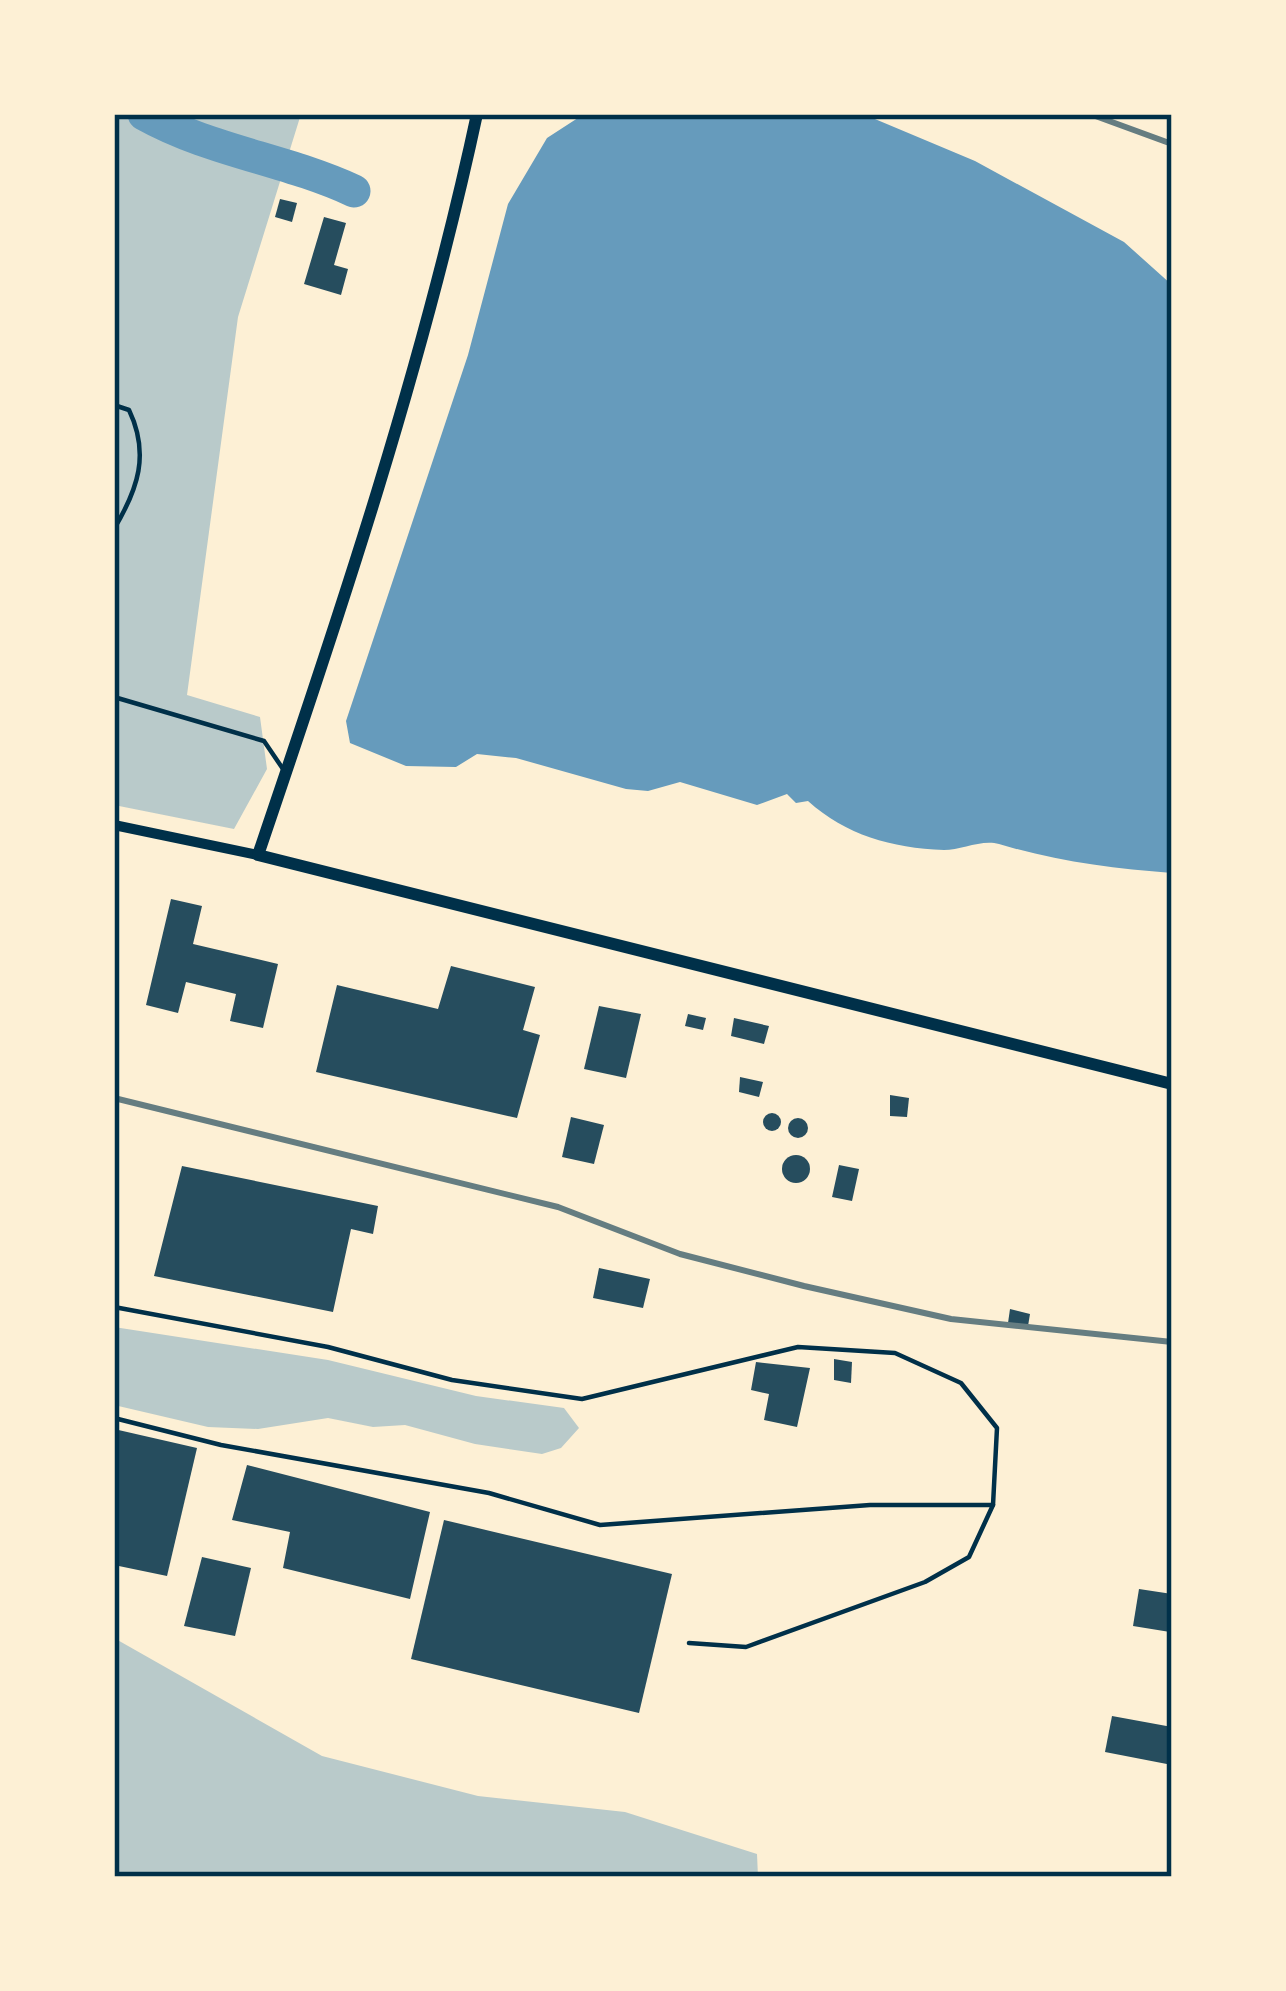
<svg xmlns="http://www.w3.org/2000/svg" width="1286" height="1991" font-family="'DM Sans',sans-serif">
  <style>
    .green { fill: #b9caca }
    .water { fill: #669bbc }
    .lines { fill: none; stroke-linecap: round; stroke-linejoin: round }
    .river { stroke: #669bbc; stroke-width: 33 }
    .building { fill: #264d5e }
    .service { stroke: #003049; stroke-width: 4.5 }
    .minor { stroke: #003049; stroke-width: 10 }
    .tertiary { stroke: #003049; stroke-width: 12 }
    .rail { stroke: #657d81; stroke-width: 6 }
    .neatline { fill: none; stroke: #003049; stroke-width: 4.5 }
  </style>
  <rect width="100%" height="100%" fill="#fdf0d5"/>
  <g class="green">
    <polygon points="114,114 301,114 238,317 187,695 260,717 267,769 234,829 114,805"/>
    <polygon points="114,1327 328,1360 476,1396 564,1408 579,1428 561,1448 542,1454 475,1444 405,1425 373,1427 328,1418 258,1429 208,1427 114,1405"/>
    <polygon points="114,1638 322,1756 478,1796 625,1812 757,1854 758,1877 114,1877"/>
  </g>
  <path class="water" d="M584 114H863L975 161 1124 242 1172 285V873C1113 869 1055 861 999 844 982 839 961 850 944 850 891 848 846 835 808 801L796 803 787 794 757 805 680 782 648 791 626 789 516 758 477 754 456 767 406 766 350 743 346 721 468 355 508 204 547 138Z"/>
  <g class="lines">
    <path class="river" d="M144 114C210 151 285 159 354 191"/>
  </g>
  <g class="building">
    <polygon points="280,199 297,203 292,222 275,217"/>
    <polygon points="324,217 346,223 334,265 348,269 341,295 304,284"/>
    <polygon points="171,899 202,906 193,944 278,964 263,1028 230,1021 236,994 186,982 178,1013 146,1005"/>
    <polygon points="451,966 535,987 523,1030 540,1035 517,1118 316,1072 337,985 438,1009"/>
    <polygon points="599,1006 641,1014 626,1078 584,1069"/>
    <polygon points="688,1014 706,1018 703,1030 685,1026"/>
    <polygon points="734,1018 769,1026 764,1044 731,1036"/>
    <polygon points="740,1077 763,1082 759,1097 739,1092"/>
    <polygon points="890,1095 909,1098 907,1117 890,1116"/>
    <circle cx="772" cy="1122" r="9"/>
    <polygon points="571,1117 604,1125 594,1164 562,1157"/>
    <circle cx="798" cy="1128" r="10"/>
    <circle cx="796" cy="1169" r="14"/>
    <polygon points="839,1165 859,1169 852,1201 832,1197"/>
    <polygon points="182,1166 378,1206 373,1234 351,1229 333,1312 154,1276"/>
    <polygon points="599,1268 650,1279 643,1308 593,1298"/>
    <polygon points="1010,1309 1030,1314 1028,1326 1008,1323"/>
    <polygon points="834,1359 852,1362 851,1383 834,1380"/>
    <polygon points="756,1362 810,1368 797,1427 764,1420 769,1394 751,1390"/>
    <polygon points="114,1429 197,1448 167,1576 114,1565"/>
    <polygon points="247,1465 430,1512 410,1599 283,1568 290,1532 232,1520"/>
    <polygon points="444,1520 672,1574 639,1713 411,1659"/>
    <polygon points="202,1557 251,1568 235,1636 184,1626"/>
    <polygon points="1139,1589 1172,1594 1170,1632 1133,1626"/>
    <polygon points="1112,1716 1172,1727 1172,1765 1105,1752"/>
  </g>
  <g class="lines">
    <g class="service">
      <path d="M114 405 129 410C150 454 138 489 114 529"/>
      <polyline points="114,697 264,741 283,769"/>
      <polyline points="114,1307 328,1347 452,1380 582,1399 798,1347 895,1353 961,1383 997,1428 993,1505 870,1505 600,1525 489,1493 221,1445 114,1418"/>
      <polyline points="689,1643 746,1647 925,1582 969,1557 993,1505"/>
      <polyline points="1171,1688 1172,1684"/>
    </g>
    <polyline class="minor" points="114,825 258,855"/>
    <path class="tertiary" d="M477 114C423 366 341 611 258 855L1172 1084"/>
    <g class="rail">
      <polyline points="1090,114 1172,144"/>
      <polyline points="114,1098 558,1207 680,1254 804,1286 951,1319 1172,1342"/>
    </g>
  </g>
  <rect width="1286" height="1991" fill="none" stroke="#fdf0d5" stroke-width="234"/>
  <rect x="117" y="117" width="1052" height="1757" class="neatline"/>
</svg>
